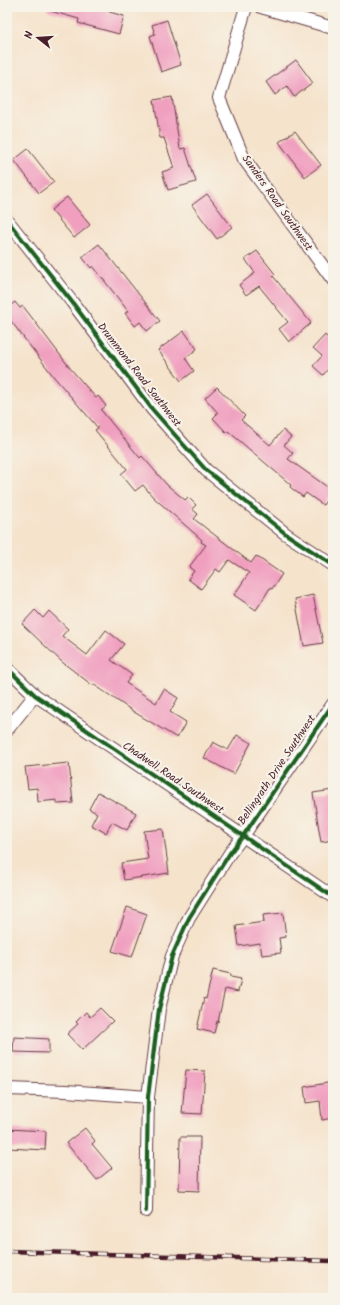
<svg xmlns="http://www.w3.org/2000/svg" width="340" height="1305" font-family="Kalam,sans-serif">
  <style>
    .building { fill: #f09fbf }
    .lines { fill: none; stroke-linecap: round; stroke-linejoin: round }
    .street-casing { stroke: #643c43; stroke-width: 14 }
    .street { stroke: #fff; stroke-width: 12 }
    .rail-casing { stroke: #4a1f2b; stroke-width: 4.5 }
    .rail { stroke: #f7f3e8; stroke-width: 3; stroke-dasharray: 9; stroke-linecap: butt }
    .cycleway-casing { stroke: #f7f3e8; stroke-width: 6 }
    .cycleway { stroke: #1b5e20; stroke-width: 4 }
    .labels { text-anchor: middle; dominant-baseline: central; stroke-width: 4; stroke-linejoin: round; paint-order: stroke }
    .street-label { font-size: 11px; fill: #4a1f2b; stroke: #f7f3e8 }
  </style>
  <rect width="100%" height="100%" fill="#f7f3e8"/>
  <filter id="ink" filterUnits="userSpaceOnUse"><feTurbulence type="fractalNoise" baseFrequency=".025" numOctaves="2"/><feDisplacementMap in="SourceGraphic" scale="8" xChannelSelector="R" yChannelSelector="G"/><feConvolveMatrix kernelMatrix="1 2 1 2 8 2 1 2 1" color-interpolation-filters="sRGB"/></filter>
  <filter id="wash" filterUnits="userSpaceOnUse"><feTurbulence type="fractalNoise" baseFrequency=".012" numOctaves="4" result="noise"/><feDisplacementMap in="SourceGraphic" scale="16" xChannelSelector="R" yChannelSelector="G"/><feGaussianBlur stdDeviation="0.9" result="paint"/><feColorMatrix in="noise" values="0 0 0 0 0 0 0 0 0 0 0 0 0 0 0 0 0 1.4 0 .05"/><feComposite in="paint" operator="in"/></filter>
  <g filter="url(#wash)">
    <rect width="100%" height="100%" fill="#f5e3cc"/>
    <g id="blocks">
      <g class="building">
        <polygon points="47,7 91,7 124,16 119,34 78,23 79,19 47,10"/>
        <polygon points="167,20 181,65 161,72 150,36 155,34 152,25"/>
        <polygon points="296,60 313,83 294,97 287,86 275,95 266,82"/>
        <polygon points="172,97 180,149 185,148 196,182 168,190 162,172 174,168 164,138 160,138 154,100"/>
        <polygon points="295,131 321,165 305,177 279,142"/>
        <polygon points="28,149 54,182 39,193 14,160"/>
        <polygon points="207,194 232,227 217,239 192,205"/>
        <polygon points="67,197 90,225 74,238 51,210"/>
        <polygon points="99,244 160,321 147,331 140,322 135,326 125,313 128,311 93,266 91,268 82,257"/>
        <polygon points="257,251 275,274 273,276 311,323 289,342 279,329 288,322 259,286 246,295 239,285 255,273 245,259"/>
        <polygon points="15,302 20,308 23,306 70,368 96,398 98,396 106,406 101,410 140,458 142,456 167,485 185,500 188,497 196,505 192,509 198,514 194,519 251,563 256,556 282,574 272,589 270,588 256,610 234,595 249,573 229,560 220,572 216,569 201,589 188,579 194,571 189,567 206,545 201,542 202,540 153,497 143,485 135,491 121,474 127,469 95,430 98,428 54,377 7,316 7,308"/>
        <polygon points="184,331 197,349 185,358 194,371 181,381 158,350"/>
        <polygon points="325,335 333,343 333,366 332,365 323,375 313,366 322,356 313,348"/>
        <polygon points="217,387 245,416 241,420 270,445 283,430 291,437 284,445 293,453 288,459 333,491 323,505 306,493 303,497 290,487 291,485 228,431 227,433 213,418 218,413 205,398"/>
        <polygon points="313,595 323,643 304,646 295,599"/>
        <polygon points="35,610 43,618 49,611 68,629 62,636 87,655 106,630 124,644 111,660 132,675 126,683 156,703 164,689 178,698 170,712 186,722 177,738 134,712 93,684 92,685 62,662 22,624"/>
        <polygon points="237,735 251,743 234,774 204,758 213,742 228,750"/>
        <polygon points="69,763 73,803 57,804 57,800 38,802 37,788 28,789 25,767"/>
        <polygon points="333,790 333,840 321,842 313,793"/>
        <polygon points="98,792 136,813 127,830 112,822 106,833 91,825 97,813 89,809"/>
        <polygon points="163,829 169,873 124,880 121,863 148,859 144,831"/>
        <polygon points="127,907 147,914 132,957 112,951"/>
        <polygon points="283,913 286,937 279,938 281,953 262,955 260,943 239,946 236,926 264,922 263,915"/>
        <polygon points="213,970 231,974 231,977 241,979 238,992 225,989 218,1022 217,1021 214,1033 197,1029 204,998 206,999"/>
        <polygon points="100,1008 113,1021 82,1050 67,1034 78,1024 76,1022 86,1012 90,1017"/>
        <polygon points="14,1037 49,1039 49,1053 13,1052"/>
        <polygon points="186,1070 205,1071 202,1114 182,1113"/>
        <polygon points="333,1082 333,1118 322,1120 320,1101 306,1103 304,1087"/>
        <polygon points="85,1128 95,1141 92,1144 112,1168 97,1180 66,1143"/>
        <polygon points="7,1129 46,1131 45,1150 7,1148"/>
        <polygon points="180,1137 200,1137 199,1191 179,1190"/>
      </g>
    </g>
  </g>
  <g filter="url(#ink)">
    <use href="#blocks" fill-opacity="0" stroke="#643c43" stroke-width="1"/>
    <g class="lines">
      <g class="street-casing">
        <g id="street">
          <polyline points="246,7 219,98 244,159 333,280"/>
          <polyline points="261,7 333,28"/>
          <polyline points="7,220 72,302 152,409 206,470 286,534 333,565"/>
          <polyline points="7,668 35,695 333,897"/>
          <polyline points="7,730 35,695"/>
          <polyline points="7,1089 66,1091 148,1097"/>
          <polyline points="146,1211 148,1097 159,1009 172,956 189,918 230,853 243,836 333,704"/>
        </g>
      </g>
      <use href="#street" class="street"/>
      <g class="rail-casing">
        <polyline id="rail" points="7,1251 333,1261"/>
      </g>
      <use href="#rail" class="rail"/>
      <g class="cycleway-casing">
        <g id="cycleway">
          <polyline points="7,220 72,302 152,409 206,470 286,534 333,565"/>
          <polyline points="7,668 35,695 333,897"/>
          <polyline points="146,1211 148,1097 159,1009 172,956 189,918 230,853 243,836 333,704"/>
        </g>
      </g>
      <use href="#cycleway" class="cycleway"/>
    </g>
  </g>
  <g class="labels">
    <g class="street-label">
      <text transform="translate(277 203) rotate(55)">Sanders Road Southwest</text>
      <text transform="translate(139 375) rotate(52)">Drummond Road Southwest</text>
      <text transform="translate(277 770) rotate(-56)">Bellingrath Drive Southwest</text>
      <text transform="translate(173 778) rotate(34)">Chadwell Road Southwest</text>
    </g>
  </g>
  <rect width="340" height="1305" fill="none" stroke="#f7f3e8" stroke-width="24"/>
  <g transform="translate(38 38) rotate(287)" stroke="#f7f3e8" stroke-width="3" paint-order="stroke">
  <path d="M0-3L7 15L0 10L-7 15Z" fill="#4a1f2b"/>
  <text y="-6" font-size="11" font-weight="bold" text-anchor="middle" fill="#4a1f2b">N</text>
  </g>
</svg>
